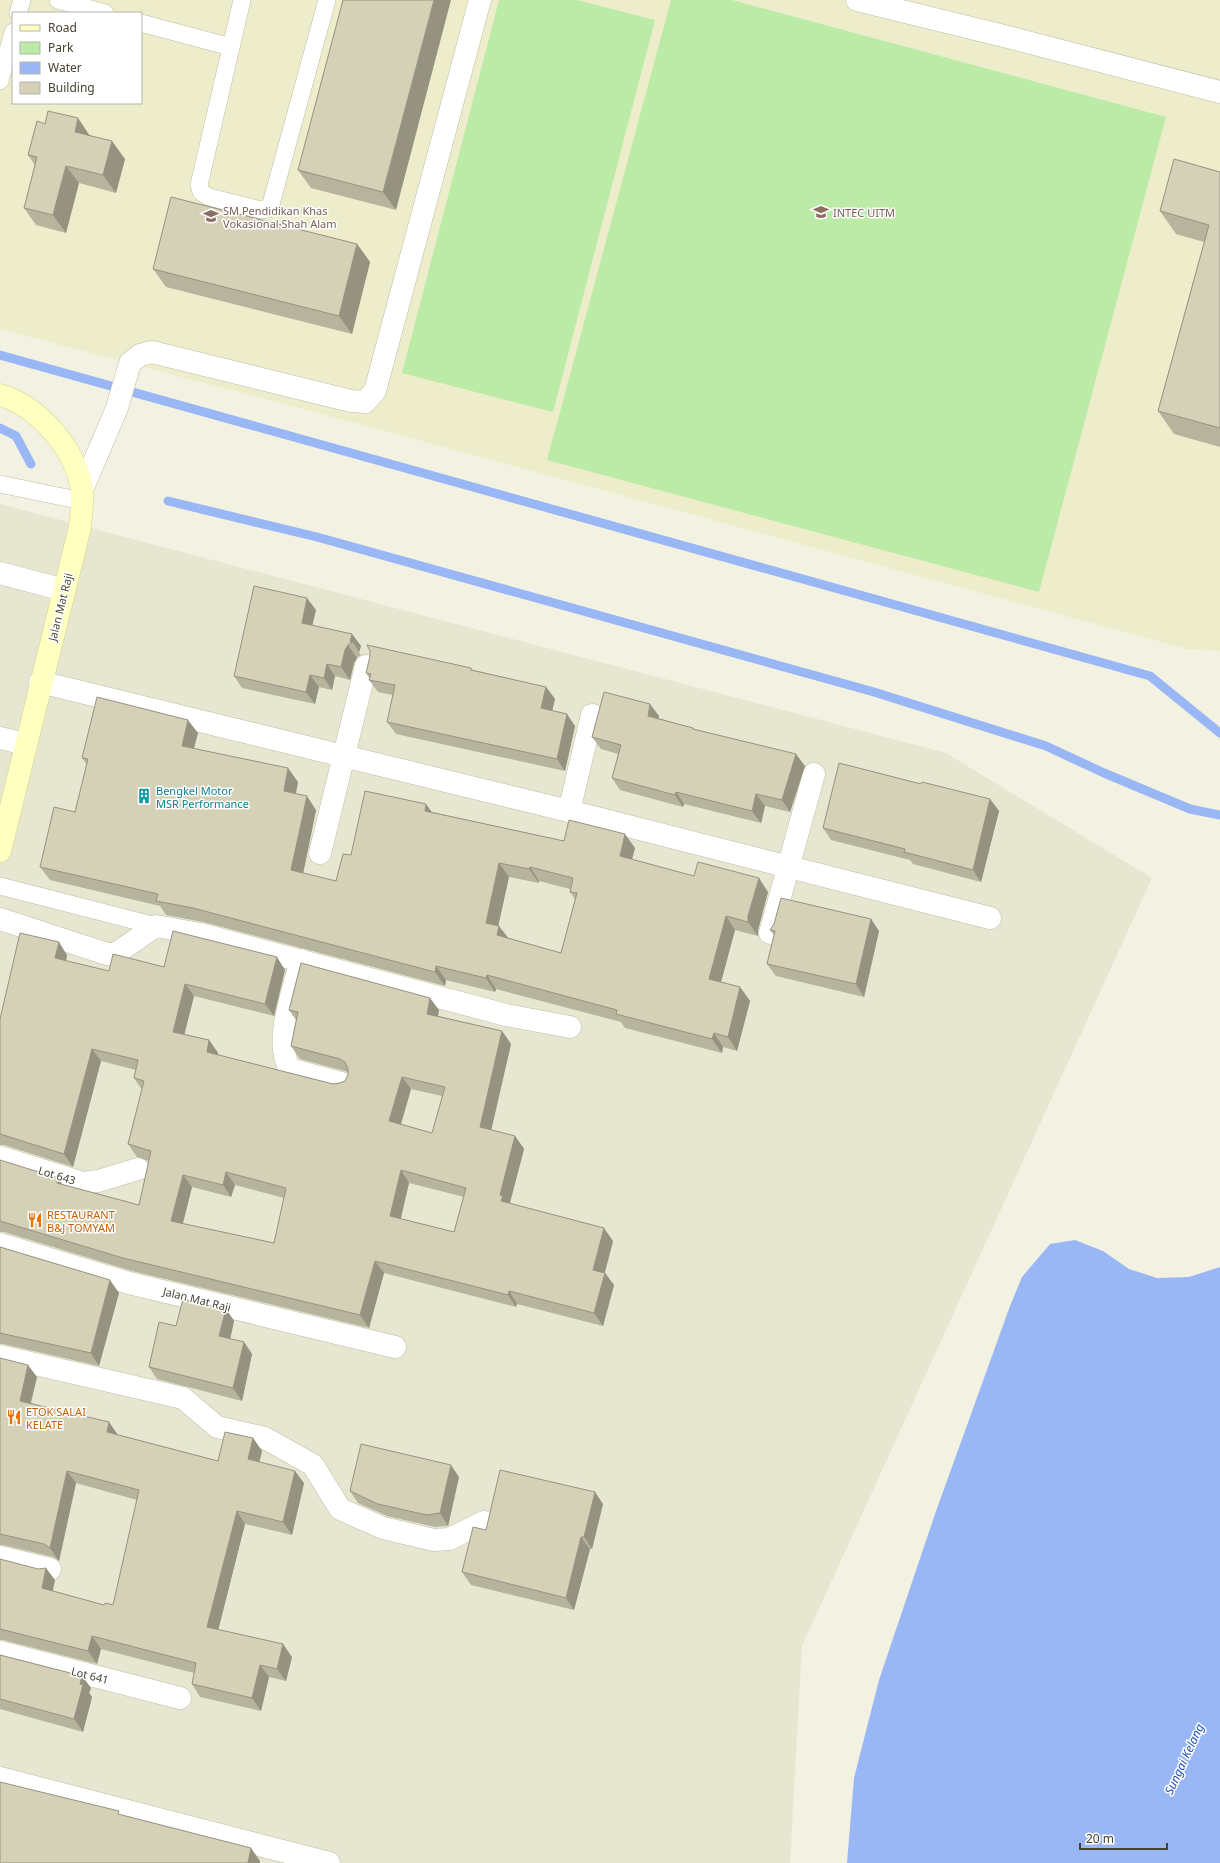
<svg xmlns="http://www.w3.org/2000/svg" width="1220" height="1863" font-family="'Noto Sans',sans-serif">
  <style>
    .residential { fill: #e7e6d0 }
    .education { fill: #ededcb; fill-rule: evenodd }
    .green { fill: #bbeba7 }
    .water { fill: #99b7f5 }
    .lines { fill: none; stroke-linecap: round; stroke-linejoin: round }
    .stream { stroke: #99b7f5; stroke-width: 9 }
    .lane-casing { stroke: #bfbca4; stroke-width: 18 }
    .street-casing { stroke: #bfbca4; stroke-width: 23 }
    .secondary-casing { stroke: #d3d38c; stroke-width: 23 }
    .lane { stroke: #fff; stroke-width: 17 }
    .street { stroke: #fff; stroke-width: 22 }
    .secondary { stroke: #feffc0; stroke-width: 22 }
    .wall { fill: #b7b49d; fill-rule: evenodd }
    .shaded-wall { fill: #959280 }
    .building { fill: #d5d1b7; stroke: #959280; fill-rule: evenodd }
    .labels { text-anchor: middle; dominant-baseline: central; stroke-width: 3; stroke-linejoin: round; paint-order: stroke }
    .education-label { font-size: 11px; fill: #785e54; stroke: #fff; text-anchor: start }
    .street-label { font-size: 11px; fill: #454232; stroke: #fff }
    .culture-label { font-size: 11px; fill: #0d838f; stroke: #fff; text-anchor: start }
    .food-label { font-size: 11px; fill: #c56008; stroke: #fff; text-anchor: start }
    .water-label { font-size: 12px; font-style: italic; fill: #2453b8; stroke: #fff }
  </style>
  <rect width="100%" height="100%" fill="#f3f2e2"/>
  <polygon class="residential" points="0,504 946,753 1152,878 802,1646 790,1863 0,1863"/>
  <path class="education" d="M0 0H1220V651L1187 649 363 425 0 329ZM13 13H141V103H13Z"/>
  <g class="green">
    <polygon points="499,0 577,0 655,20 553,412 402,373"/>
    <polygon points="671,0 732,0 1166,117 1039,592 547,460"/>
  </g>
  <polygon class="water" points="1075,1240 1103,1251 1129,1269 1157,1278 1189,1277 1220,1267 1220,1863 847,1863 854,1778 879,1680 935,1514 1010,1306 1022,1277 1050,1244"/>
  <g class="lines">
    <g class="stream">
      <polyline points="0,355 1150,676 1220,733"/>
      <polyline points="0,428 16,436 31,464"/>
      <polyline points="168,501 317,537 874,692 1046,746 1104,773 1190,809 1220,815"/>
    </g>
    <g class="lane-casing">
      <g id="lane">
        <polyline points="58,0 105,13"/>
        <polyline points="242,0 199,185 201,192 209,197 261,210 267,209 271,204 327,0"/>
        <polyline points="18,13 22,0"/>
        <polyline points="141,23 231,47"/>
        <polyline points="0,81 13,32"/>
        <polyline points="0,484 82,501"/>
        <polyline points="0,886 156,926"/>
      </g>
    </g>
    <g class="street-casing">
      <g id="street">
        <polyline points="857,0 1012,38 1220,92"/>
        <polyline points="82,490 117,408 130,363 140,355 152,352 351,401 365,402 375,391 480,0"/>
        <polyline points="0,573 64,590"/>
        <polyline points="40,682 569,811 990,918"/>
        <polyline points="0,738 26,744"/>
        <polyline points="569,811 592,715"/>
        <polyline points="320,853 366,666"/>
        <polyline points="0,919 107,954 115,954 156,926 200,934 506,1015 570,1027"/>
        <polyline points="770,933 814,774"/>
        <path d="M301 960C294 989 273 1042 290 1069L345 1084"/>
        <polyline points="0,1157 83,1183 98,1181 138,1169"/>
        <polyline points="0,1244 129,1283 395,1347"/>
        <polyline points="0,1356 183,1398 217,1427 265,1438 313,1465 340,1509 383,1528 434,1540 449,1539 484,1522"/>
        <polyline points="0,1557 50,1569"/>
        <polyline points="0,1652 180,1698"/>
        <polyline points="0,1778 329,1863"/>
      </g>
    </g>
    <g class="secondary-casing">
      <path id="secondary" d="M0 395C39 406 76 450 82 490 83 502 81 515 80 527L0 851"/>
    </g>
    <use href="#lane" class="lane"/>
    <use href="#street" class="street"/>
    <use href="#secondary" class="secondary"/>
  </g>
  <g class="wall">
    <polygon points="343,0 396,210 311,188 298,170"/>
    <polygon points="90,135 125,159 116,193 79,183 66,233 36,225 24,208 35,165 28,155"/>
    <polygon points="1220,172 1220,447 1174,434 1158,411 1204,242 1176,234 1160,211"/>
    <polygon points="357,244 370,262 352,334 166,287 153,269"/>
    <polygon points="316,610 312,625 352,634 361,646 359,652 361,655 357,658 354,663 350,680 335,676 332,690 319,687 315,704 242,688 234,676"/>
    <polygon points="471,668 473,670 546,687 555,699 552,711 575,726 565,771 396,734 387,722 393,695 378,692 369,680 370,679 366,673"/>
    <polygon points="659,716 658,718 695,729 805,766 790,812 765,806 761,823 684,804 683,807 620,790 612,778 618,754 601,749 592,737"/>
    <path d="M198 733 194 748 298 782 296 794 316 810 303 873 336 881 351 855 432 812 564 841 635 848 632 860 694 876 768 892 758 930V936L735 930 721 982 740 987 750 1001 737 1051 723 1047 722 1053 625 1028 621 1022 496 989 495 992 446 980 445 986 203 922 166 915 160 906 50 880 40 867 75 812 87 765 82 758ZM509 877 539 883V881L570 889V892L575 899 561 953 508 938 498 926Z"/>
    <polygon points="921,784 990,799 999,811 981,882 913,864 910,860 831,840 823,828"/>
    <polygon points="871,919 879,931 864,997 776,976 767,964 774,935 770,930"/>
    <path d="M67 955 66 961 109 971 164 967 285 970 274 1016 194 996 184 1034 209 1040 218 1053V1055L333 1084 340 1083 345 1081 348 1075V1072L300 1059 291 1046 296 1020 289 1010H439L438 1016 502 1031 511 1044 491 1130 515 1136 524 1149 510 1203 613 1241 605 1273 614 1285 603 1326 517 1304 516 1307 384 1273 369 1328 132 1271 4 1232H0V1160L62 1185 139 1205 149 1161 137 1157 128 1144 142 1090 134 1078 136 1070 101 1061 73 1167 4 1145H0V1019ZM411 1089 442 1096 432 1133 401 1124ZM409 1183 464 1197 454 1232 401 1219ZM235 1185 284 1198 274 1243 183 1224 192 1187 231 1197Z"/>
    <polygon points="0,1247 119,1293 99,1366 3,1344 0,1344"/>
    <polygon points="226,1309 234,1321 230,1339 244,1342 252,1354 242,1401 157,1379 149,1367 176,1326"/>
    <polygon points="0,1358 37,1377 31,1403 118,1435 218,1461 253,1438 262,1451 259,1462 304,1483 292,1535 245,1524 218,1629 292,1657 286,1681 269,1677 261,1711 200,1697 192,1684 194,1673 101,1649 97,1664 3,1640 0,1640 0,1559 55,1580 53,1591 104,1605 113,1605 137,1500 76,1483 59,1561 53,1557 3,1545 0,1545"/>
    <polygon points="459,1477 448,1526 435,1527 387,1516 358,1503 350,1491"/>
    <polygon points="603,1504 592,1549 590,1549 574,1610 471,1585 462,1572 486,1530"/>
    <polygon points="0,1655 82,1676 91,1688 89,1693 92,1697 83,1732 0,1709 0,1711"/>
  </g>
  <g class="shaded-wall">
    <polygon points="434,0 451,0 396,210 383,192"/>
    <polygon points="78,118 90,136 75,132"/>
    <polygon points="112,141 125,159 116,193 103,175"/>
    <polygon points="66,166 79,183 66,233 53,215"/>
    <polygon points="357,244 370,262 352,334 339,316"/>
    <polygon points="307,598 316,610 310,635 302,623"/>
    <polygon points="352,634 361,646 359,652 353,642 350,642"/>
    <polygon points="348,645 357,658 354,663 350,680 341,667 345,650"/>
    <polygon points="327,664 335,676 332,690 324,678"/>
    <polygon points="310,675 319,687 315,704 306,692"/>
    <polygon points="546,687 555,699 550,720 541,708"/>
    <polygon points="650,704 659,716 656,728 648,716"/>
    <polygon points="567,714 575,726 565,771 557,759"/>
    <polygon points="188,720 198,733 191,759 182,746"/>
    <polygon points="796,754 805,766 790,812 782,800"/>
    <polygon points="288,768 298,782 293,805 284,791"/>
    <polygon points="676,792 684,804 683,807 675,795"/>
    <polygon points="756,794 765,806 761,823 752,811"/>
    <polygon points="307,796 316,810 301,884 291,870"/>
    <polygon points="990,799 999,811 981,882 973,870"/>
    <polygon points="426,804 436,818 425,811"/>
    <polygon points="625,834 635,848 629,870 620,856"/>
    <polygon points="499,863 509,877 496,936 486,923"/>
    <polygon points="530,867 539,881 539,883 529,869"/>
    <polygon points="759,878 768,892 758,930 758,936 748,922 748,916"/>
    <polygon points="726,916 735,930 718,993 709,979"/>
    <polygon points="871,919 879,931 864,997 856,984"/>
    <polygon points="499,926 509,939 497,935"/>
    <polygon points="59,942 67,955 64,971 55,958"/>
    <polygon points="277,957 285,970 274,1016 265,1004"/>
    <polygon points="436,966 446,980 445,986 435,972"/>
    <polygon points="487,975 496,989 495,992 486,978"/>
    <polygon points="185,984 194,996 182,1044 173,1032"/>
    <polygon points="740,987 750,1001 737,1051 728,1037"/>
    <polygon points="430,998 439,1010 436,1026 427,1014"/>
    <polygon points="502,1031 511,1044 489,1140 480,1127"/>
    <polygon points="714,1033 723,1047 722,1053 712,1039"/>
    <polygon points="209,1040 218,1053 215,1065 207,1052"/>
    <polygon points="92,1049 101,1061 73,1167 64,1154"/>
    <polygon points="402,1077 411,1089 398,1134 389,1121"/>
    <polygon points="515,1136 524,1149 509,1206 501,1201 500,1195"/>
    <polygon points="401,1170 409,1183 398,1229 390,1216"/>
    <polygon points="226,1172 235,1185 231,1197 223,1185"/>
    <polygon points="183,1175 192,1187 180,1234 171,1221"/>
    <polygon points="58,1178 67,1191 57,1183"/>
    <polygon points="604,1228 613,1241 602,1282 593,1270"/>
    <polygon points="375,1261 384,1273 369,1328 360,1315"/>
    <polygon points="605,1273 614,1285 603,1326 594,1313"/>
    <polygon points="110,1280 119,1293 99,1366 91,1353"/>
    <polygon points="509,1291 517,1304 516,1307 508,1295"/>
    <polygon points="226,1309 234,1321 228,1349 219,1336"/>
    <polygon points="244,1342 252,1354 242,1401 233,1388"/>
    <polygon points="28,1365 37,1377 28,1413 20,1401"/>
    <polygon points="109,1422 118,1435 107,1432"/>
    <polygon points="253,1438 262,1451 257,1472 248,1459"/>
    <polygon points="451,1465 459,1477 448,1526 440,1513"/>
    <polygon points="67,1471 76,1483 59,1561 50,1548"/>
    <polygon points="295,1471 304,1483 292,1535 283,1522"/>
    <polygon points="595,1492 603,1504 592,1549 584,1537"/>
    <polygon points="237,1511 245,1524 216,1639 207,1627"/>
    <polygon points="581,1537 590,1549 574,1610 566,1598"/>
    <polygon points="46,1568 55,1580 50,1601 42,1588"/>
    <polygon points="92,1636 101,1649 97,1664 88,1651"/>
    <polygon points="283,1644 292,1657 286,1681 277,1669"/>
    <polygon points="260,1665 269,1677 261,1711 252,1698"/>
    <polygon points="82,1676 91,1688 89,1693 92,1697 83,1732 74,1719 80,1684"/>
    <polygon points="251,1848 260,1861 260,1863 248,1863"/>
  </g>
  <g class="building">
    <polygon points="343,0 434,0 383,192 298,170"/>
    <polygon points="48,111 78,118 75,132 112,141 103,175 66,166 53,215 24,208 37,157 28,155 37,121 45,124"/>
    <polygon points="1174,159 1220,172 1220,428 1158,411 1209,225 1160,211"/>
    <polygon points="171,197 357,244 339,316 153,269"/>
    <polygon points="254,586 307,598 302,623 352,634 350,642 353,642 348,645 345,650 341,667 327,664 324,678 310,675 306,692 234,676"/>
    <polygon points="367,645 471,668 471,670 546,687 541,708 567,714 557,759 387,722 395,685 369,680 371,674 366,673 370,656 370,651"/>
    <polygon points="604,692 650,704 648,716 693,728 693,729 796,754 782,800 756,794 752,811 676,792 675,795 612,778 621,745 592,737"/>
    <path d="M97 697 188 720 182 746 288 768 284 791 307 796 291 870 336 881 343 854 351 855 365 791 426 804 425 811 564 841 569 820 625 834 620 856 694 876 698 862 759 878 748 916V922L726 916 709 979 740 987 728 1037 714 1033 712 1039 616 1014 617 1010 487 975 486 978 436 966 435 972 193 908 156 901 158 894 40 867 54 807 75 812 88 759 82 758ZM499 863 529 869 530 867 573 878 570 892 577 893 561 953 497 935 499 926 486 923Z"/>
    <polygon points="839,763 921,784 922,782 990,799 973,870 904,852 905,849 823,828"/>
    <polygon points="781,898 871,919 856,984 767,964 775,931 770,930 774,924"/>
    <path d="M173 931 277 957 265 1004 185 984 173 1032 209 1040 207 1052 333 1084 340 1083 345 1081 348 1075V1069L345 1062 340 1059 291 1046 298 1012 289 1010 301 963 430 998 427 1014 502 1031 480 1127 515 1136 500 1195 503 1196 501 1201 604 1228 593 1270 605 1273 594 1313 509 1291 508 1295 375 1261 360 1315 123 1258 0 1221V1160L58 1178 57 1183 139 1205 151 1151 128 1144 144 1081 134 1078 138 1060 92 1049 64 1154 0 1134V1019L20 933 59 942 55 958 109 971 113 954 164 967ZM402 1077 445 1087 432 1133 389 1121ZM401 1170 466 1188 454 1232 390 1216ZM226 1172 286 1188 274 1243 171 1221 183 1175 223 1185Z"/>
    <polygon points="0,1247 110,1280 91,1353 0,1333"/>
    <polygon points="183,1299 226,1309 219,1336 244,1342 233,1388 149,1367 159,1322 176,1326"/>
    <polygon points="0,1358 28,1365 20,1401 109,1422 107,1432 218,1461 225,1432 253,1438 248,1459 295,1471 283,1522 237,1511 207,1627 283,1644 277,1669 260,1665 252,1698 192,1684 196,1663 92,1636 88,1651 0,1629 0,1559 38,1569 46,1568 42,1588 104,1605 105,1603 113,1605 139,1490 67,1471 50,1548 44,1544 0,1534"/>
    <polygon points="361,1444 451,1465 440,1513 427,1515 378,1504 350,1491"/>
    <polygon points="500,1470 595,1492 584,1537 581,1537 566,1598 462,1572 473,1527 486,1530"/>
    <polygon points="0,1655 82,1676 80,1684 83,1685 74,1719 0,1699"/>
    <polygon points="0,1782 119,1811 118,1814 251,1848 248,1863 0,1863"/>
  </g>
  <defs>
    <g id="university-bare" transform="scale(1.2)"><path d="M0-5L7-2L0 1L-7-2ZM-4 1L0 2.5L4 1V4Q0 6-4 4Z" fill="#8d6e63" stroke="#fff" stroke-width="2.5" paint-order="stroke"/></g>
    <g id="school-bare" transform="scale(1.2)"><path d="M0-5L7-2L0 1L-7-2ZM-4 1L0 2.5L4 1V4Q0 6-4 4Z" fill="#8d6e63" stroke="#fff" stroke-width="2.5" paint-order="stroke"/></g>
    <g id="building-bare" transform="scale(1.2)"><path d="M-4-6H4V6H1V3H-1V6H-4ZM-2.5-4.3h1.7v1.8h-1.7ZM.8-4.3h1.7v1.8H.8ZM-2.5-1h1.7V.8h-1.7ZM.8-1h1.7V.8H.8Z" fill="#0f9aa8" stroke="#fff" stroke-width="2.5" paint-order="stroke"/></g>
    <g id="restaurant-bare" transform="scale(1.2)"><path d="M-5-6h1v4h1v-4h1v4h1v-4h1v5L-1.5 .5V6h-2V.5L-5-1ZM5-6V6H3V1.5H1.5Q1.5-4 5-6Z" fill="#e8710a" stroke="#fff" stroke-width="2.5" paint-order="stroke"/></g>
  </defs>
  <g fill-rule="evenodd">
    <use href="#university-bare" x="821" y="212"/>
    <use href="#school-bare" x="211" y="216"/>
    <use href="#building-bare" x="144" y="796"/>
    <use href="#restaurant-bare" x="35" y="1220"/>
    <use href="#restaurant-bare" x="14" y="1417"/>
  </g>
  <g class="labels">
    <g class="education-label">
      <text x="223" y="210">SM Pendidikan Khas<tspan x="223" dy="13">Vokasional Shah Alam</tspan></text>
      <text x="833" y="212">INTEC UITM</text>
    </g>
    <g class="street-label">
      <text transform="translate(60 607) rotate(-76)">Jalan Mat Raji</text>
      <text transform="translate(57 1175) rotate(17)">Lot 643</text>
      <text transform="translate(197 1299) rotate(14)">Jalan Mat Raji</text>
      <text transform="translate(90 1675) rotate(14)">Lot 641</text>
    </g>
    <g class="culture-label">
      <text x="156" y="790">Bengkel Motor<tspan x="156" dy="13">MSR Performance</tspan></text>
    </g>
    <g class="food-label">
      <text x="47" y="1214">RESTAURANT<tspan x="47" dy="13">B&amp;J TOMYAM</tspan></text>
      <text x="26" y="1411">ETOK SALAI<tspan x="26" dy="13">KELATE</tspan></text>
    </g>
    <g class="water-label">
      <text transform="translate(1184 1759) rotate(-65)">Sungai Kelang</text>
    </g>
  </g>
  <rect x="12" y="12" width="130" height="92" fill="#ffffff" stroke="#b5b3ad"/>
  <rect x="20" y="25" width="20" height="6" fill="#feffc0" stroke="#b5b3ad"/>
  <text x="48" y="32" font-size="12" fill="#454232">Road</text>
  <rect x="20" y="42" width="20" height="12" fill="#bbeba7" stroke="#b5b3ad"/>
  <text x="48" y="52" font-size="12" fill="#454232">Park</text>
  <rect x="20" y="62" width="20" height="12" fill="#99b7f5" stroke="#b5b3ad"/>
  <text x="48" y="72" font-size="12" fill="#454232">Water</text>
  <rect x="20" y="82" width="20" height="12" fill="#d5d1b7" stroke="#b5b3ad"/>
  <text x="48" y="92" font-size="12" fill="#454232">Building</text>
  <path d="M1080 1843v6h87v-6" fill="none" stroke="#454232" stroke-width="2"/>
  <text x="1086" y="1843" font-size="12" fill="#454232" stroke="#ffffff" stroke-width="3" paint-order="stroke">20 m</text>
</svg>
